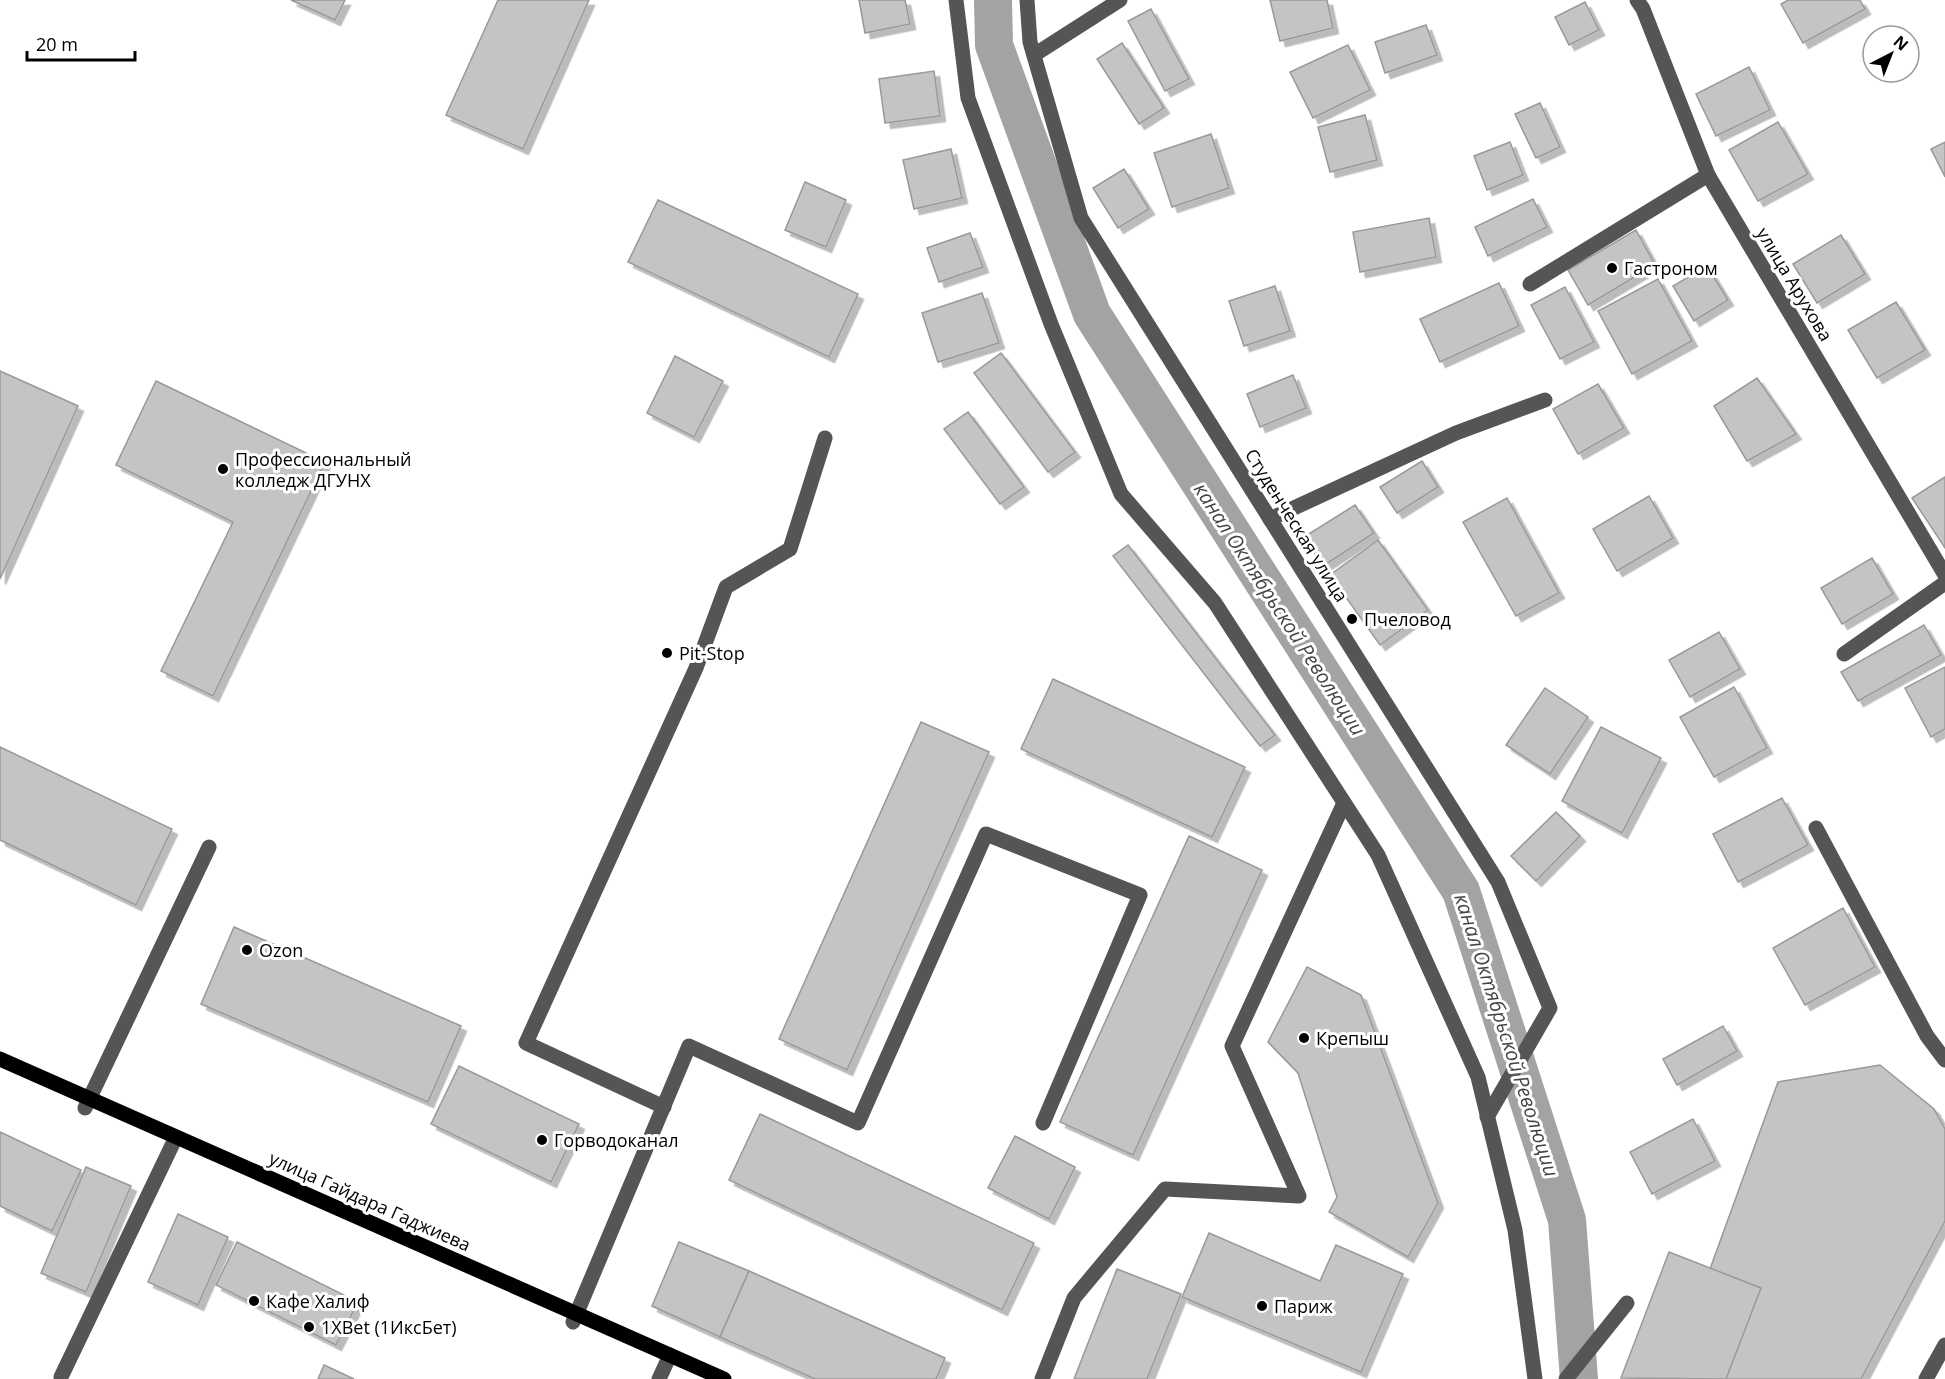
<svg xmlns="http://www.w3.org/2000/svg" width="1945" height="1379" font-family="'Open Sans',sans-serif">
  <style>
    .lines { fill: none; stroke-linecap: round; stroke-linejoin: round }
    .canal { stroke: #a3a3a3; stroke-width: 38 }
    .building { fill: #c4c4c4; stroke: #999; stroke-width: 1.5; filter: url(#shadow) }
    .minor { stroke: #555; stroke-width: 15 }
    .major { stroke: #000; stroke-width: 15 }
    .poi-dot { fill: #000; stroke: #fff; stroke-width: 2 }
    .labels { text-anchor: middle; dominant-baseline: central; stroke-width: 6; stroke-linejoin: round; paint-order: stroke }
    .poi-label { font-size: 18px; fill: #000; stroke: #fff; text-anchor: start }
    .street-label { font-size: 18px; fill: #000; stroke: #fff }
    .water-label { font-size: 20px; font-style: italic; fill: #444; stroke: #fff }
  </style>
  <defs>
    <filter id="shadow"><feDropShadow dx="5.5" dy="5.5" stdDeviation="0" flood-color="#0004"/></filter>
  </defs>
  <rect width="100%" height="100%" fill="#fff"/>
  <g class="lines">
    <polyline class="canal" points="993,0 994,45 1092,314 1461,891 1567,1220 1579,1379"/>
  </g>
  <g class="building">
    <polygon points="291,0 345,0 335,20"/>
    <polygon points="498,0 589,0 523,149 446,115"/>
    <polygon points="859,0 905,0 910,24 865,33"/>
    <polygon points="1270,0 1327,0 1333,28 1280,41"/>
    <polygon points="1788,0 1860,0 1865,9 1803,43 1781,4"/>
    <polygon points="1585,2 1599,30 1569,45 1555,17"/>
    <polygon points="1151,9 1189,79 1165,91 1128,21"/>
    <polygon points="1426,25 1437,55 1385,73 1375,42"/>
    <polygon points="1122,43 1164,108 1139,124 1097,59"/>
    <polygon points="1348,45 1370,90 1313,118 1290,72"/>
    <polygon points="1749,67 1770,110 1716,136 1696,94"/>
    <polygon points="934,71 940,116 885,123 879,79"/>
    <polygon points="1540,103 1560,147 1536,158 1515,114"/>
    <polygon points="1365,115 1377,160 1330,172 1318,127"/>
    <polygon points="1778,122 1808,174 1758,201 1729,150"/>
    <polygon points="1211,134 1229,188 1172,207 1154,153"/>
    <polygon points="1510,142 1523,175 1487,190 1474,156"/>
    <polygon points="1945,142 1945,177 1931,149"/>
    <polygon points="951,149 962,198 914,209 903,160"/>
    <polygon points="1124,169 1149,209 1118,228 1093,188"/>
    <polygon points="805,182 846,200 826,247 785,230"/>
    <polygon points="1533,199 1547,227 1488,256 1475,227"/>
    <polygon points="658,200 858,294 829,357 628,262"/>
    <polygon points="1429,218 1436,257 1360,272 1353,232"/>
    <polygon points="1636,230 1655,265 1588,305 1568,270"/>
    <polygon points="970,233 983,267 939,282 927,248"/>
    <polygon points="1841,235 1865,274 1817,303 1793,264"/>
    <polygon points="1707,266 1728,300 1694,321 1673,286"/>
    <polygon points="1658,279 1692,341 1632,374 1598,311"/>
    <polygon points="1499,283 1519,326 1440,362 1420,319"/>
    <polygon points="1275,286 1290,331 1244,346 1229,301"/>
    <polygon points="1565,287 1594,342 1560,359 1531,305"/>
    <polygon points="982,293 999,343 938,362 922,313"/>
    <polygon points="1896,302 1925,350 1877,378 1848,330"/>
    <polygon points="1001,353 1075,452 1048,472 974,373"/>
    <polygon points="675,356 723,381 694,437 647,413"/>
    <polygon points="0,371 78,406 0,579"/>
    <polygon points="1293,375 1306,408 1260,427 1247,394"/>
    <polygon points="1757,378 1796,434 1747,461 1714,406"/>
    <polygon points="156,381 325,462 213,696 161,671 233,522 116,465"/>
    <polygon points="1598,384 1624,428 1578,454 1553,409"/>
    <polygon points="968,412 1024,487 1000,504 944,429"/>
    <polygon points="1422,461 1438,487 1397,513 1380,487"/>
    <polygon points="1945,477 1945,548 1912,498"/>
    <polygon points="1649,496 1673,538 1617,571 1593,529"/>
    <polygon points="1507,498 1559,593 1516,616 1463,522"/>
    <polygon points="1355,505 1374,533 1323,566 1304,537"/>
    <polygon points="1378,540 1428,610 1380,645 1330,575"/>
    <polygon points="1128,545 1275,735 1260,746 1113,556"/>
    <polygon points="1872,558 1893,594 1842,624 1821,588"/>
    <polygon points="1924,625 1941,655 1858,701 1841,672"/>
    <polygon points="1719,632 1740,669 1690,697 1669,660"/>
    <polygon points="1945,667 1945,729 1931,737 1905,688"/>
    <polygon points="1053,679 1245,767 1212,837 1021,749"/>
    <polygon points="1734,687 1767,748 1714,777 1680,717"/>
    <polygon points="1545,688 1588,717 1550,774 1506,745"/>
    <polygon points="921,722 989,752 847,1070 779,1039"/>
    <polygon points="1601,727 1661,758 1622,833 1562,801"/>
    <polygon points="0,747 172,829 136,905 0,840"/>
    <polygon points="1782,798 1808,845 1738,882 1713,834"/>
    <polygon points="1556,812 1580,836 1536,881 1511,856"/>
    <polygon points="1189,836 1262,870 1133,1155 1060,1122"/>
    <polygon points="1843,908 1875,967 1805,1005 1773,948"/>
    <polygon points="234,927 461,1026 428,1102 201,1004"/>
    <polygon points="1307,967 1361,995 1438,1203 1408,1257 1329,1212 1337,1197 1298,1073 1268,1042"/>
    <polygon points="1723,1026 1737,1051 1677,1085 1663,1059"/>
    <polygon points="1880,1065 1934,1109 1945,1129 1945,1221 1861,1379 1670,1379 1778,1082"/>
    <polygon points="459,1066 579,1124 551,1182 431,1124"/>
    <polygon points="760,1114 1034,1243 1002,1310 729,1180"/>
    <polygon points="1693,1119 1715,1161 1652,1194 1630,1152"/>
    <polygon points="0,1132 81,1170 52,1231 0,1206"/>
    <polygon points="1015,1136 1075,1167 1049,1219 988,1188"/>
    <polygon points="86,1167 131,1186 86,1292 41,1273"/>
    <polygon points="178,1214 228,1237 198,1305 148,1282"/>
    <polygon points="1209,1233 1320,1281 1336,1245 1403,1274 1361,1372 1182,1297"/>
    <polygon points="237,1242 358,1302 336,1345 216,1285"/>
    <polygon points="679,1242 749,1271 720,1337 652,1306"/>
    <polygon points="1669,1252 1761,1288 1726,1379 1621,1378"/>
    <polygon points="1117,1269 1181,1294 1147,1379 1074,1379"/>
    <polygon points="749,1271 945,1358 936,1379 815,1379 720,1337"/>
    <polygon points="324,1365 354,1379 318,1379"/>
  </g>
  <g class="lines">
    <g class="minor">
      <polyline points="956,0 968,98 1051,324 1121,494 1215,603 1378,855 1478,1077 1515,1230 1535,1379"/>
      <polyline points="1027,0 1030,42 1081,218 1498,882 1550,1008 1487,1117"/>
      <polyline points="1637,0 1643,9 1708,175 1945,575"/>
      <polyline points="1034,55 1120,0"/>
      <polyline points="1530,284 1708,175"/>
      <polyline points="1270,519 1456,433 1545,400"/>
      <polyline points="1844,654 1945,583"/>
      <polyline points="1816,828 1927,1036 1945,1060"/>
      <polyline points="664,1107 526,1043 696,668 726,587 790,549 825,438"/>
      <polyline points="85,1108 209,847"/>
      <polyline points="573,1322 689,1046 858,1123 986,834 1140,895 1043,1123"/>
      <polyline points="61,1377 176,1137"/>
      <polyline points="659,1379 670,1355"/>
      <polyline points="1042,1379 1074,1298 1165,1189 1299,1196 1232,1046 1344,803"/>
      <polyline points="1566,1379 1627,1303"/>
      <polyline points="1926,1379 1945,1345"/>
    </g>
    <polyline class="major" points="0,1059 724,1379"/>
  </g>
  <g class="poi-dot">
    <circle cx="1612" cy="268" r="6"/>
    <circle cx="223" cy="469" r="6"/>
    <circle cx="1352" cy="619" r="6"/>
    <circle cx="667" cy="653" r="6"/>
    <circle cx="247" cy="950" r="6"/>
    <circle cx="1304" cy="1038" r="6"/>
    <circle cx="542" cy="1140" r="6"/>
    <circle cx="254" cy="1301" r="6"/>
    <circle cx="1262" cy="1306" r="6"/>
    <circle cx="309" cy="1327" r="6"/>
  </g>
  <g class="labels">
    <g class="poi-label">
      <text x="1624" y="268">Гастроном</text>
      <text x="235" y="459">Профессиональный<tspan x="235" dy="21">колледж ДГУНХ</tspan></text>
      <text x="1364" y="619">Пчеловод</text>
      <text x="679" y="653">Pit-Stop</text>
      <text x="259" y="950">Ozon</text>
      <text x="1316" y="1038">Крепыш</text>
      <text x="554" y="1140">Горводоканал</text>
      <text x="266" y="1301">Кафе Халиф</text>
      <text x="1274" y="1306">Париж</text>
      <text x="321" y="1327">1XBet (1ИксБет)</text>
    </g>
    <g class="street-label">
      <text transform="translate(1795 284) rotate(59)">улица Арухова</text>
      <text transform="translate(1297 525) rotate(58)">Студенческая улица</text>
      <text transform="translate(370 1201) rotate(24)">улица Гайдара Гаджиева</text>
    </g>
    <g class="water-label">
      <text transform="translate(1280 609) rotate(57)">канал Октябрьской Революции</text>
      <text transform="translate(1507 1035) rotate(72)">канал Октябрьской Революции</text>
    </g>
  </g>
  <g transform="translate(1891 54) rotate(42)"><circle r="28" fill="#ffffff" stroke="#999999" stroke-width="1.5"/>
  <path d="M0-4.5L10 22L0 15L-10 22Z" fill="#000000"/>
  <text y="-9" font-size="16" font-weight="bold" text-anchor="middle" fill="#000000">N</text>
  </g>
  <path d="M27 51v9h108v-9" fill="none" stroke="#000000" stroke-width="3"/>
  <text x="36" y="51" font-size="18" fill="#000000" stroke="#ffffff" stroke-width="4.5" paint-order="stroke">20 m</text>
</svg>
